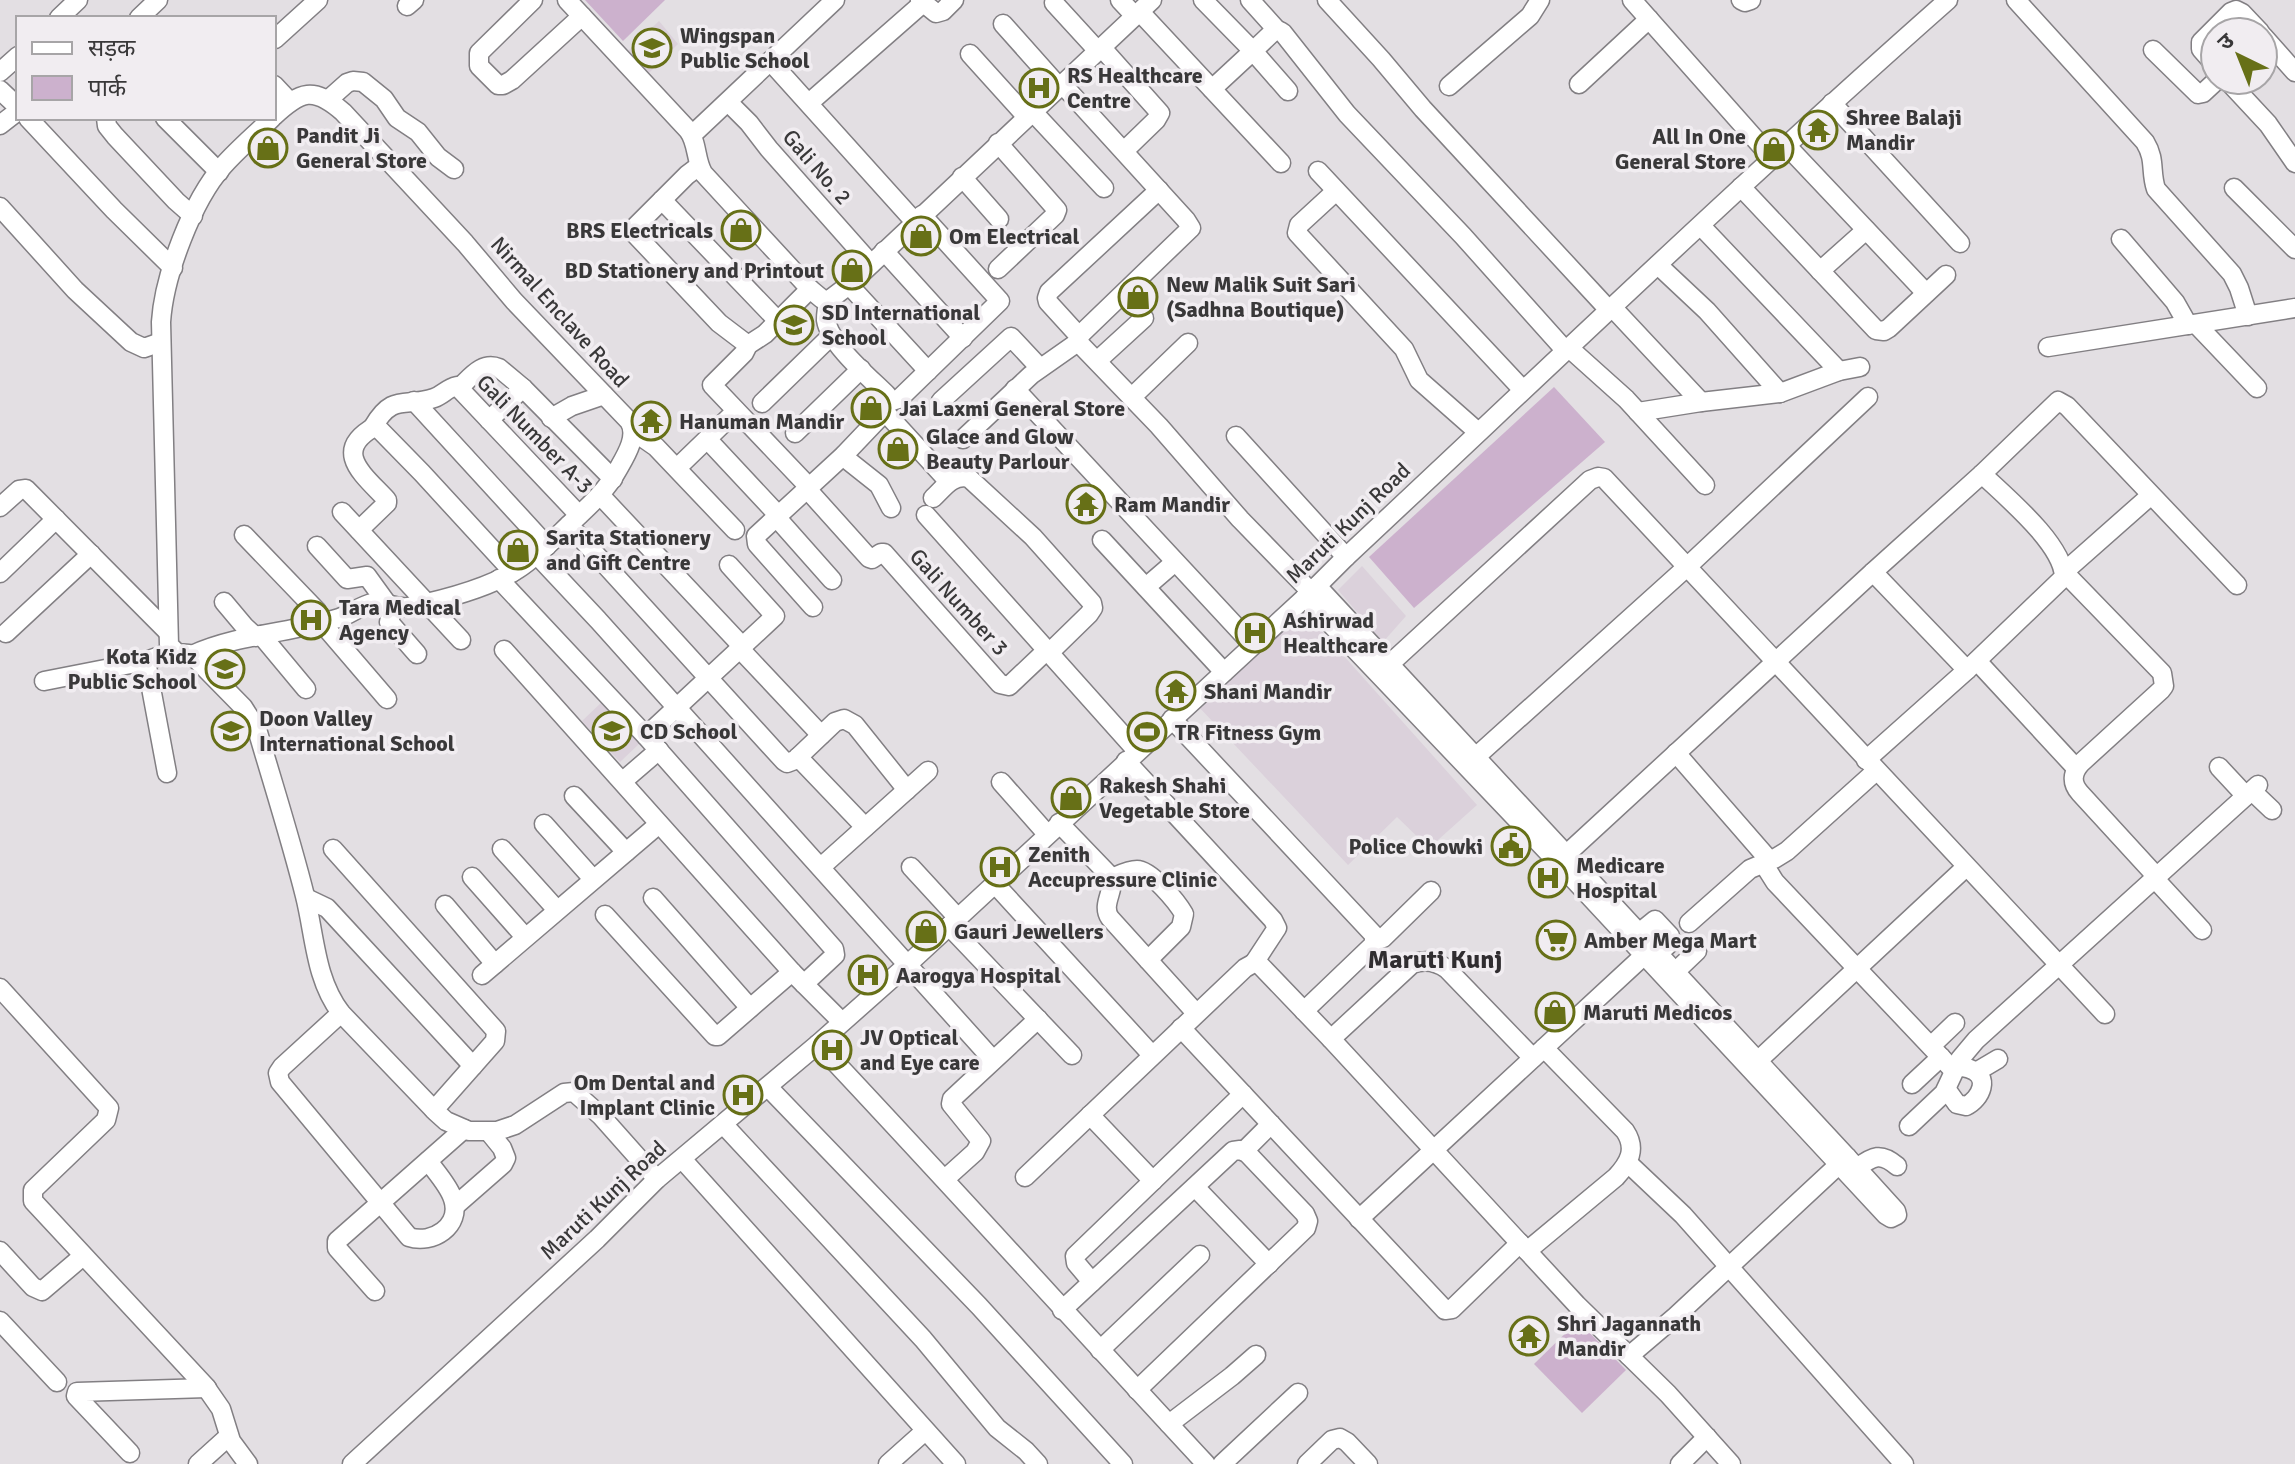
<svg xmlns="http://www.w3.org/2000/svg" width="2295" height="1464" font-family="Signika,'Noto Sans Devanagari',sans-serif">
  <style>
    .built { fill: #dbd1db }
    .green { fill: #ccb1cd }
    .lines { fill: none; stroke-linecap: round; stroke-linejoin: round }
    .minor-casing { stroke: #827f83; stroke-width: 21 }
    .minor { stroke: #fff; stroke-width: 18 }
    .labels { text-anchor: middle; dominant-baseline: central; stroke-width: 7; stroke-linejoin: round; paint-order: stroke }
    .poi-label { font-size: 22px; font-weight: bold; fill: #393839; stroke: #f1edf1; text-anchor: start }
    .street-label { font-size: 22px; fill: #393839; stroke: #f1edf1 }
    .quarter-label { font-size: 26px; font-weight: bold; fill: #302d30; stroke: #f1edf1 }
  </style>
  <rect width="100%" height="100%" fill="#e3dfe3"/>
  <g class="built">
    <polygon points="659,21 678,44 647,75 627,52"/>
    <polygon points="1362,566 1406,616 1383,642 1338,590"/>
    <polygon points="1301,608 1477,805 1429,848 1397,817 1348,865 1197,705"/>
    <polygon points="603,701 641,742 620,762 582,721"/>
  </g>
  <g class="green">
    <polygon points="585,0 665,0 623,41"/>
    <polygon points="1554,387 1605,442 1414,608 1369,557"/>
    <polygon points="1578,1321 1626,1370 1582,1413 1534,1364"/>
  </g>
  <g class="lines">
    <g class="minor-casing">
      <g id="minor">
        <polyline points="533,0 479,53 479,66 498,85 503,85 512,80 582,16"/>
        <path d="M567 0 688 130C698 143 695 159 703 173L810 289 822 299 829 300 849 285 1152 0"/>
        <polyline points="920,0 936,13 943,11 954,0"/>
        <polyline points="1120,0 1135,16"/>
        <polyline points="1203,0 1253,51 1274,31 1280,31 1283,33 1347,114 1463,236 1565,350"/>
        <polyline points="1250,0 1277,30"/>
        <polyline points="1327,0 1381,59 1423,109 1609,310"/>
        <polyline points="1632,0 1772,158"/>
        <polyline points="1741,0 1745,2 1751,0"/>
        <path d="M2016 0 2145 142C2156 160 2150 171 2156 189L2232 274 2239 288 2248 316"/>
        <polyline points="1054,3 1098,51"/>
        <polyline points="407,6 414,0"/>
        <polyline points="1140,12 1281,163"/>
        <polyline points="59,18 78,0"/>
        <polyline points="139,18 158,0"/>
        <polyline points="1003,24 1060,88"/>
        <polyline points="2263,36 2295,72"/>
        <polyline points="275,39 318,0"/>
        <polyline points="1102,48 1160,113 1156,120 1124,151"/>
        <polyline points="2153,50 2198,94 2203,93 2217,80"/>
        <polyline points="970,54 1027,117"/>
        <polyline points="770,61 915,222"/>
        <polyline points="2215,65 2201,49 2201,42 2231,12 2236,10 2242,13 2260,32"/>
        <polyline points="0,72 18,56"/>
        <polyline points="2227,80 2268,124 2295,163"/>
        <polyline points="1579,84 1649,19"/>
        <polyline points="274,85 290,102"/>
        <polyline points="1063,85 1186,220 1191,228 1081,334 1078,342 1159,426 1240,519 1311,592"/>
        <polyline points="1449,86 1530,16 1540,0"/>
        <polyline points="1212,89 1253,51 1288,91"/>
        <polyline points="0,90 18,107"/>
        <polyline points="329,99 347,83 353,81 363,82 384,99 397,118 418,132 438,157 454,169"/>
        <polyline points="728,102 749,123 769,149 871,264"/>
        <polyline points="809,103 923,3"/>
        <polyline points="1832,103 1960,243"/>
        <polyline points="1033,112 1104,188"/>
        <polyline points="28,118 114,210 173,268"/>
        <polyline points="106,118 107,126 115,136 176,201 193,216"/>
        <polyline points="165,118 219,172"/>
        <path d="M272 118C256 134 238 149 223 166 192 201 164 276 161 322L169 645 177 653 189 654 195 658 243 707 257 729C273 784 291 840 305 896 315 936 315 979 341 1013L436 1112 446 1121 469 1131H497L515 1125 564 1093 574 1092 601 1116 657 1179"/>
        <polyline points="0,125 18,111"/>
        <polyline points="692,135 835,0"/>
        <polyline points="998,143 1057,210 1055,215 998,269"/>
        <polyline points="1786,145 1926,293"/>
        <polyline points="699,166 687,175 636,226 634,233 719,323 748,345"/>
        <polyline points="1318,171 1523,390"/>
        <polyline points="962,177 999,219"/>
        <polyline points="1741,187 1876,330 1884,331 1889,328 1946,275"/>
        <polyline points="2234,188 2295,249"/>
        <polyline points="1336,191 1299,225 1297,233 1404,349 1419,380 1478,432"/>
        <polyline points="662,200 778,321"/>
        <polyline points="0,207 75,290 131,342 144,348 161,342"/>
        <polyline points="1701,226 1839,371"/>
        <polyline points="2121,239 2175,302 2188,325"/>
        <polyline points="884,251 963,338"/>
        <polyline points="1658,265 1707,311 1780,393"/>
        <polyline points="1820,271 1866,230"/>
        <polyline points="849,285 928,371"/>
        <polyline points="1612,307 1701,402"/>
        <polyline points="2196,324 2257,388"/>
        <polyline points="1079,336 1048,302 1047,298 1049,292 1159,190"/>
        <polyline points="1568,347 1626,399 1705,485"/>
        <polyline points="2048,347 2295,308"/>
        <polyline points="1097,361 1144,318"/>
        <path d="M459 388C471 377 482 361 499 368L523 388 613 479"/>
        <polyline points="1015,389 1253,645"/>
        <polyline points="1132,397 1188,343"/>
        <polyline points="414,401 547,546"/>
        <polyline points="941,401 1011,337 1040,368"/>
        <polyline points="889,402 899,399 1000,301 922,215"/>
        <polyline points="762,403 832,335"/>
        <polyline points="885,412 949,482"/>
        <polyline points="1638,412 1701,402 1780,393 1839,371 1860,367"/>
        <polyline points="551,418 572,406 604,395"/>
        <polyline points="489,420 523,388"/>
        <path d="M373 427C393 392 406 408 434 398 443 395 447 388 457 386L579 515"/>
        <polyline points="633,431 656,447 735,530"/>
        <polyline points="795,433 861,369"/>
        <polyline points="1236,436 1346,557"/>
        <polyline points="963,439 1031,375 1078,342"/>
        <polyline points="708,440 779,516"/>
        <polyline points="844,455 850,462 879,485 891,508"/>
        <polyline points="677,468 736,411"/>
        <polyline points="809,487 712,385 744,353 748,345 765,334 810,289"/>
        <polyline points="807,489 869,558 872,559 881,553 884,553 1000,684 1009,686 1046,651"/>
        <polyline points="600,495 743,647"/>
        <path d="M2150 496 2064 572 2162 673 2164 686 2161 690 2081 763C2072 773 2071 783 2080 793L2157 877"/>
        <path d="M933 498C944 488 952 474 969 478L1033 537 1092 603 1093 608 1089 614 1048 654"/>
        <polyline points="0,507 19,490 26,489 168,632"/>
        <polyline points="342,512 461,640"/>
        <polyline points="926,515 1137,751"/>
        <polyline points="777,518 832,580"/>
        <polyline points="569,525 784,761 787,763 795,760 835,722 844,719 855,725 907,790"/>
        <path d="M359 530 387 503V500C364 475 330 451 376 426L422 473 513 572"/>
        <polyline points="244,535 317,611 321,622 387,699"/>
        <polyline points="1102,540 1224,672"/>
        <polyline points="317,546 347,579 367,576 388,605"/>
        <polyline points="537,555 598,620 993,1060"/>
        <polyline points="1873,572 1967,670"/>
        <polyline points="0,573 56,519"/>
        <polyline points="499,579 646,736 834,949 835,955 804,984"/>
        <polyline points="1146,587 1175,562"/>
        <polyline points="1305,597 1565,870 1886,1215 1891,1218 1897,1215 1896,1211 1847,1157 1317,586"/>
        <polyline points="224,602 245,627 256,637"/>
        <polyline points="393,607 389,622 417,654"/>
        <path d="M813 607 757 544 756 536 844 455 883 414 889 402 887 395C869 377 830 345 826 320 826 313 827 307 829 300"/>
        <polyline points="6,633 91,554"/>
        <polyline points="261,635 306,689"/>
        <polyline points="740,649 821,735"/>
        <polyline points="504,650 792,972 842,1022"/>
        <path d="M192 655C238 634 291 633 339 618 351 614 361 605 373 603 385 601 396 609 408 607 442 600 489 588 518 569 538 556 555 538 573 521 589 506 606 491 617 471 625 457 639 436 629 421L514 301 465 243 343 112C313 86 301 91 274 116"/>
        <polyline points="146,661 167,773"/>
        <polyline points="1977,661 2076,768"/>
        <polyline points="1381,672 1590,480 1598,477 1604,478 2105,1014"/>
        <polyline points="44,681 146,661 173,651"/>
        <polyline points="1172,719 1374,935 1374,944 1304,1011"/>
        <polyline points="646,736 775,616 729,565"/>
        <polyline points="1676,753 1770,861"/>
        <polyline points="798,757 865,827"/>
        <path d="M1866 760 1967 670 2064 577C2063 544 2006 497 1982 474"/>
        <polyline points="1126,761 1273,920 1277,928 1275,931 1254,963"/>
        <polyline points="1469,763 1688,566 1868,397"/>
        <polyline points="2219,767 2246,796"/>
        <polyline points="623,781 659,750"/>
        <polyline points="1001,782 1047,834"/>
        <polyline points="2252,791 2272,810"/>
        <polyline points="574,796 626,852"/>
        <path d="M1059 823 1112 878C1114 892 1101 905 1110 918L1196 1013"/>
        <polyline points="544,824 593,879"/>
        <polyline points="333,849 496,1031 495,1041 434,1110"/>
        <polyline points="502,849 557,910"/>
        <polyline points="1558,862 1873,572 1982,474 2058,401 2067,406 2237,585"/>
        <polyline points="1763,863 1775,882 1954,1071"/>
        <polyline points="821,867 928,771"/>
        <polyline points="911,867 957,917"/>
        <polyline points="472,877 525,937"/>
        <path d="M1112 878C1119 875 1128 870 1137 870 1151 870 1177 902 1184 914L1181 927 1148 960"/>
        <polyline points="2155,879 2202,930"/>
        <polyline points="994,883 1152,1055"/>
        <polyline points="306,898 327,908 473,1066"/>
        <polyline points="653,898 750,1008"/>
        <polyline points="445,905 495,964"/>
        <polyline points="605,915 715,1036 718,1036 792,972"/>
        <polyline points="1689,923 1750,869 1774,859 1787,851 1876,771"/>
        <polyline points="949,926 1072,1055"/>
        <polyline points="1639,933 1655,920 1670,936 1671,942 1658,954"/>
        <polyline points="1375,941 1383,938 1431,891"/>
        <polyline points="1675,972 1697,951"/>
        <polyline points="482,975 659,824"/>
        <polyline points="0,988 109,1108 106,1120 33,1190 33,1201 205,1386 221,1409 231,1441 248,1464"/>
        <path d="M341 1013 282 1067 278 1073 280 1082 409 1237C432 1245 462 1226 453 1199 449 1186 436 1172 428 1161"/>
        <polyline points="1181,1028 1445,1310 1452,1309 1520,1243"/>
        <path d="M1331 1039 1412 964C1425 959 1436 961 1447 969L1533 1058"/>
        <path d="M818 1044C949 1183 1076 1324 1206 1464"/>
        <polyline points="1931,1046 1955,1023"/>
        <polyline points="1750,1068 1966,867"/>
        <polyline points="1976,1072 1998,1059"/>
        <polyline points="1912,1084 1941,1057"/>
        <polyline points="768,1087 979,1306 1123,1464"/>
        <path d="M1947 1090 1957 1104 1966 1106C1981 1099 1991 1076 1970 1069 1966 1067 1961 1067 1956 1066"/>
        <polyline points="1090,1115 1153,1181"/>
        <polyline points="723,1124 923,1339 997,1428 1026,1451 1038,1464"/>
        <polyline points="1909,1126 1944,1093 1960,1059 1976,1040 2258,785"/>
        <polyline points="1244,1151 1271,1124"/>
        <polyline points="682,1159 956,1464"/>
        <polyline points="1628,1163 1683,1215 1904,1464"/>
        <path d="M1857 1168C1873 1156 1881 1152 1897 1166"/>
        <polyline points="1025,1177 1245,968 1254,963 1259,964 1331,1039 1577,1305 1668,1394 1731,1464"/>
        <polyline points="945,1179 975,1152 981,1141 951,1104 952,1099 1038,1019"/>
        <polyline points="1195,1187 1269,1264"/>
        <polyline points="455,1206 503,1164 506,1158 502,1148 489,1132"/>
        <polyline points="1359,1219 1651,949"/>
        <polyline points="0,1251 33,1287 42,1291 83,1256"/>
        <path d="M1527 1251 1616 1177C1629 1163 1637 1149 1625 1131L1544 1048"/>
        <polyline points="1092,1282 1076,1263 1075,1256 1243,1094"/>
        <polyline points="375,1291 337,1248 337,1241 464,1129"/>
        <polyline points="1062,1310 1233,1151 1240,1150 1247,1153 1305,1214 1308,1221 1306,1228 1137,1390"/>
        <polyline points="0,1321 57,1382"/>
        <polyline points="1100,1350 1200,1255"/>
        <polyline points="1629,1356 1676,1316 1847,1157"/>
        <polyline points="1169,1424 1232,1376 1256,1355"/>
        <polyline points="130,1453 76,1396 77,1392 207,1388"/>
        <polyline points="198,1464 229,1436"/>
        <path d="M352 1464 597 1239 657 1179 818 1044 906 966 1311 592 1346 557C1546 370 1743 181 1948 0"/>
        <polyline points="888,1464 925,1431"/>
        <polyline points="1222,1464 1298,1393"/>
        <polyline points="1307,1464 1332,1440 1340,1438 1347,1442 1368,1464"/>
        <polyline points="1680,1464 1707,1437"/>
      </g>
    </g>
    <use href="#minor" class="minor"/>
  </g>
  <defs>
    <g id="school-ring" transform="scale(2)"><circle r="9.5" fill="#f1edf1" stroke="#677017" stroke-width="1.5"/><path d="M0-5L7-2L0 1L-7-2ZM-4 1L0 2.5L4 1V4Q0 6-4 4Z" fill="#677017"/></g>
    <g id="hospital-ring" transform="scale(2)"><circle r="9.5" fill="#f1edf1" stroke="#677017" stroke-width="1.5"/><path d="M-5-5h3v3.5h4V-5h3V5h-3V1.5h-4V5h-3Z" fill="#677017"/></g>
    <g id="temple-ring" transform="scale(2)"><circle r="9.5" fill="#f1edf1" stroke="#677017" stroke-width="1.5"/><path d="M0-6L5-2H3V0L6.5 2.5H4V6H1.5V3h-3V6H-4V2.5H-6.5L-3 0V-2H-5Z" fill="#677017"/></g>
    <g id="shop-ring" transform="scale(2)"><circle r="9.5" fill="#f1edf1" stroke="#677017" stroke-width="1.5"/><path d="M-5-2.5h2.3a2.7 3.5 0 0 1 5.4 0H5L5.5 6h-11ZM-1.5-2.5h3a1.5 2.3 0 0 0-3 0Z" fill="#677017"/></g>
    <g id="stadium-ring" transform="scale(2)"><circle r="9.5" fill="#f1edf1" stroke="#677017" stroke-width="1.5"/><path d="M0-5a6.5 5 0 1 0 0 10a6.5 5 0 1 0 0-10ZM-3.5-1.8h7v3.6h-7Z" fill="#677017"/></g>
    <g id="civic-ring" transform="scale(2)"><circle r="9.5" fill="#f1edf1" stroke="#677017" stroke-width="1.5"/><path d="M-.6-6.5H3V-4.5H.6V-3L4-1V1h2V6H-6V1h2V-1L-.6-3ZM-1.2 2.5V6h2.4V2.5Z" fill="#677017"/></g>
    <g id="supermarket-ring" transform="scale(2)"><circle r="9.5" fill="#f1edf1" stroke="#677017" stroke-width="1.5"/><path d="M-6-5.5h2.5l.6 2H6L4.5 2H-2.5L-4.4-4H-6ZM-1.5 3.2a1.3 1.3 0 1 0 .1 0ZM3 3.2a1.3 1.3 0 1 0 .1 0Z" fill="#677017"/></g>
  </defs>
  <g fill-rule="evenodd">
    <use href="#school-ring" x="652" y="48"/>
    <use href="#hospital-ring" x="1039" y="88"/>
    <use href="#temple-ring" x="1818" y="130"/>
    <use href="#shop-ring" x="268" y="148"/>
    <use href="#shop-ring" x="1774" y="149"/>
    <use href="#shop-ring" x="741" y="230"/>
    <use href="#shop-ring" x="921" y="236"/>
    <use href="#shop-ring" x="852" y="270"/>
    <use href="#shop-ring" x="1138" y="297"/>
    <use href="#school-ring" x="794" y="325"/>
    <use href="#shop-ring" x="871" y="408"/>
    <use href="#temple-ring" x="651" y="421"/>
    <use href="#shop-ring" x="898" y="449"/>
    <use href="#temple-ring" x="1086" y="504"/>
    <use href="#shop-ring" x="518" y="550"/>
    <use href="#hospital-ring" x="311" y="620"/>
    <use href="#hospital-ring" x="1255" y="633"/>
    <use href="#school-ring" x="225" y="669"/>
    <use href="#temple-ring" x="1176" y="691"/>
    <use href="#school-ring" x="231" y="731"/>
    <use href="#school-ring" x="612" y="731"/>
    <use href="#stadium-ring" x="1147" y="732"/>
    <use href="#shop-ring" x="1071" y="798"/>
    <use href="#civic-ring" x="1511" y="846"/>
    <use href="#hospital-ring" x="1000" y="867"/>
    <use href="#hospital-ring" x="1548" y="878"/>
    <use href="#shop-ring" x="926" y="931"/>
    <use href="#supermarket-ring" x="1556" y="940"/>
    <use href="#hospital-ring" x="868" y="975"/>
    <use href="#shop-ring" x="1555" y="1012"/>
    <use href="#hospital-ring" x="832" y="1050"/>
    <use href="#hospital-ring" x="743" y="1095"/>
    <use href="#temple-ring" x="1529" y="1336"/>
  </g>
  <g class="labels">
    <g class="poi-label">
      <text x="680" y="35">Wingspan<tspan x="680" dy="25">Public School</tspan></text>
      <text x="1067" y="75">RS Healthcare<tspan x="1067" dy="25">Centre</tspan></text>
      <text x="1846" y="117">Shree Balaji<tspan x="1846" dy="25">Mandir</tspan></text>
      <text x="296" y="135">Pandit Ji<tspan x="296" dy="25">General Store</tspan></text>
      <text x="1746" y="136" text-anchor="end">All In One<tspan x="1746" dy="25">General Store</tspan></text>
      <text x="713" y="230" text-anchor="end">BRS Electricals</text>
      <text x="949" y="236">Om Electrical</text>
      <text x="824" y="270" text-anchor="end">BD Stationery and Printout</text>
      <text x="1166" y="284">New Malik Suit Sari<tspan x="1166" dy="25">(Sadhna Boutique)</tspan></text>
      <text x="822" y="312">SD International<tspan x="822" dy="25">School</tspan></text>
      <text x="899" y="408">Jai Laxmi General Store</text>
      <text x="679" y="421">Hanuman Mandir</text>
      <text x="926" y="436">Glace and Glow<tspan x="926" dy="25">Beauty Parlour</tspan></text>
      <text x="1114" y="504">Ram Mandir</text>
      <text x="546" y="537">Sarita Stationery<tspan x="546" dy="25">and Gift Centre</tspan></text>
      <text x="339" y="607">Tara Medical<tspan x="339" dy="25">Agency</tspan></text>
      <text x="1283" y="620">Ashirwad<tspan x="1283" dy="25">Healthcare</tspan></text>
      <text x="197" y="656" text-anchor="end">Kota Kidz<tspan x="197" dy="25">Public School</tspan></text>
      <text x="1204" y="691">Shani Mandir</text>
      <text x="259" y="718">Doon Valley<tspan x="259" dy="25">International School</tspan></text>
      <text x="640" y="731">CD School</text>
      <text x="1175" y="732">TR Fitness Gym</text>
      <text x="1099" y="785">Rakesh Shahi<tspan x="1099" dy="25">Vegetable Store</tspan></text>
      <text x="1483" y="846" text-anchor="end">Police Chowki</text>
      <text x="1028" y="854">Zenith<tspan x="1028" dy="25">Accupressure Clinic</tspan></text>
      <text x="1576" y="865">Medicare<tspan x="1576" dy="25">Hospital</tspan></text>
      <text x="954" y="931">Gauri Jewellers</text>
      <text x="1584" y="940">Amber Mega Mart</text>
      <text x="896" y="975">Aarogya Hospital</text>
      <text x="1583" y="1012">Maruti Medicos</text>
      <text x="860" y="1037">JV Optical<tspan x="860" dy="25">and Eye care</tspan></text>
      <text x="715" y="1082" text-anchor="end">Om Dental and<tspan x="715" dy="25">Implant Clinic</tspan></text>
      <text x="1557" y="1323">Shri Jagannath<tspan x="1557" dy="25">Mandir</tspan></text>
    </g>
    <g class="street-label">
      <text transform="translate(817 167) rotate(49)">Gali No. 2</text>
      <text transform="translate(560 312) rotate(48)">Nirmal Enclave Road</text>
      <text transform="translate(535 434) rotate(46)">Gali Number A-3</text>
      <text transform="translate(1348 523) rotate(-44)">Maruti Kunj Road</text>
      <text transform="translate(959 602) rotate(48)">Gali Number 3</text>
      <text transform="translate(603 1200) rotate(-43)">Maruti Kunj Road</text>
    </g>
    <g class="quarter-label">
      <text x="1435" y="960">Maruti Kunj</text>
    </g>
  </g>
  <rect x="16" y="16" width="260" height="104" fill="#f1edf1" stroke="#a7a5a7" stroke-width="2"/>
  <rect x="32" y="42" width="40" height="12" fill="#ffffff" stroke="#a7a5a7" stroke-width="2"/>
  <text x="88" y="56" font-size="24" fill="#393839">सड़क</text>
  <rect x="32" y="76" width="40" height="24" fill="#ccb1cd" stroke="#a7a5a7" stroke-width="2"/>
  <text x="88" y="96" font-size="24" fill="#393839">पार्क</text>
  <g transform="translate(2239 56) rotate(317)"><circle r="38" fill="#f1edf1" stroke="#a7a5a7" stroke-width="2"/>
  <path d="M0-6L14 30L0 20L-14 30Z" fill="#677017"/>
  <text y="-12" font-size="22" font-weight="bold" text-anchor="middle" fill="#393839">उ</text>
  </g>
</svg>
